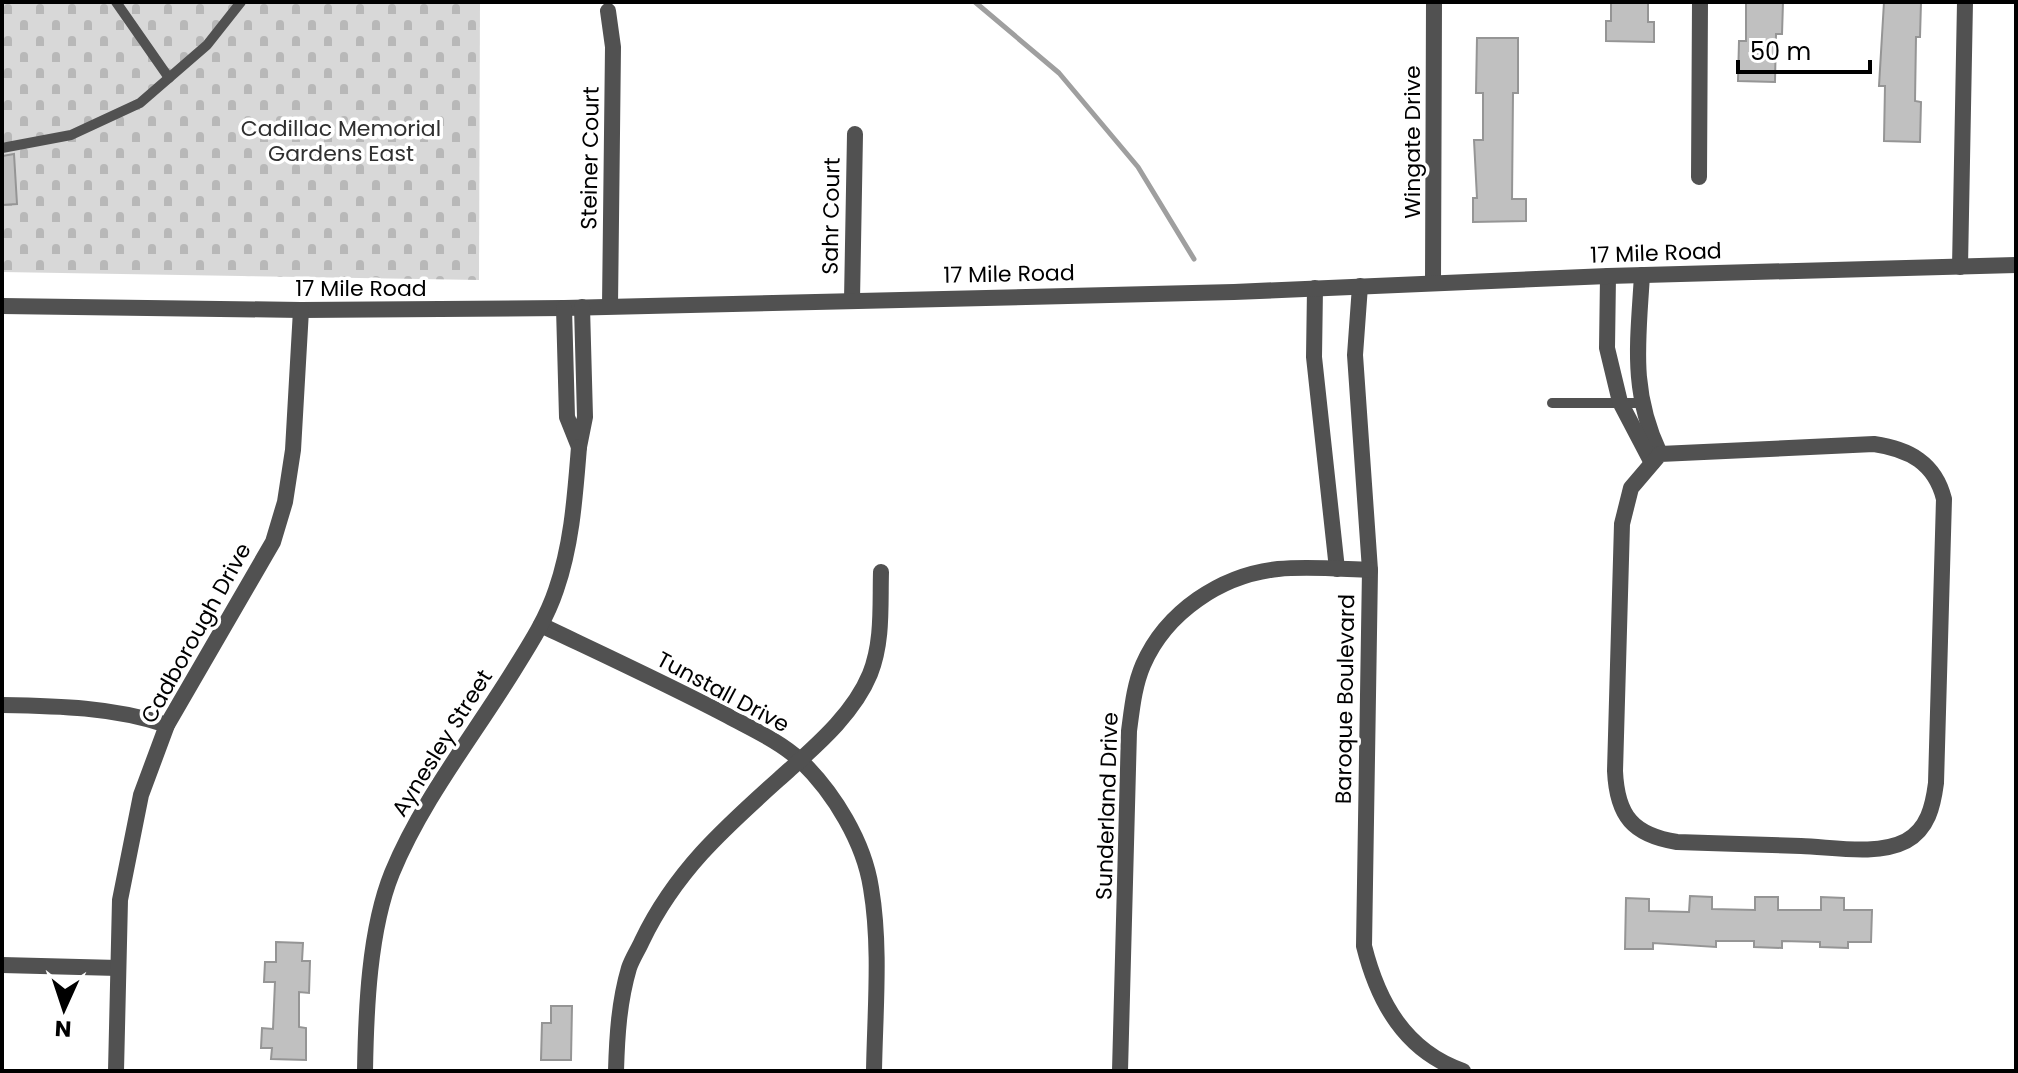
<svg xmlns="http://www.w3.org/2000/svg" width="2018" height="1073" font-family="Poppins,sans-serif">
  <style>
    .cemetery { fill: url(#cemetery-stones) }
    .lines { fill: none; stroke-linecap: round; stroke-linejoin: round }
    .stream { stroke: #9f9f9f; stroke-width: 5 }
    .building { fill: #c0c0c0; stroke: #959595; stroke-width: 2 }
    .lane { stroke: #515151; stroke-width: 10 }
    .street { stroke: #515151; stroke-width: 16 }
    .labels { text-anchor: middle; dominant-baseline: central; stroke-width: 7; stroke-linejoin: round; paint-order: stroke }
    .park-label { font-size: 22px; fill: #2f2f2f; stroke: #fff }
    .street-label { font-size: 22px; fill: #000; stroke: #fff }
  </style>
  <defs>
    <pattern id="cemetery-stones" width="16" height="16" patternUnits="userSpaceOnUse" patternTransform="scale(2)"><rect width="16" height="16" fill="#d8d8d8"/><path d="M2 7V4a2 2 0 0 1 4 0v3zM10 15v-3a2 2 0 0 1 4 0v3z" fill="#b8b8b8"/></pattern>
  </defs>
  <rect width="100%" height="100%" fill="#fff"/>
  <polygon class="cemetery" points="2,2 480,2 479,280 2,272"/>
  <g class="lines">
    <polyline class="stream" points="975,2 1059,73 1138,167 1194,259"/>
  </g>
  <g class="building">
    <polygon points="1611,2 1648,2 1648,22 1654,22 1654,42 1606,41 1606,21 1611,21"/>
    <polygon points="1746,2 1783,2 1782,34 1776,34 1775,82 1738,81 1739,41 1746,41"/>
    <polygon points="1884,2 1921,2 1920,37 1916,37 1915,101 1921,102 1920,142 1884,141 1885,86 1879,86"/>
    <polygon points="1477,38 1518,38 1518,93 1513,93 1512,199 1526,199 1526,221 1473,222 1473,198 1477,198 1474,140 1483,140 1483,93 1476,93"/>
    <polygon points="14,154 17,204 2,205 2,156"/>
    <polygon points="1690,896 1712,897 1712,909 1755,910 1755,897 1778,897 1778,910 1821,910 1821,897 1844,898 1844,910 1872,910 1871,942 1848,942 1848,948 1820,947 1820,942 1782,941 1782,948 1754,947 1754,941 1716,941 1716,947 1653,943 1653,949 1625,949 1626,898 1649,899 1649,911 1689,912"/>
    <polygon points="276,942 303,943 302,961 310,961 309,993 299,992 299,1027 306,1028 306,1060 271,1059 272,1048 261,1048 262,1028 273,1029 275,982 264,982 265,962 276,962"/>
    <polygon points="551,1006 572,1006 571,1060 541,1060 542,1023 551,1023"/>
  </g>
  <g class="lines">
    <g class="lane">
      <polyline points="116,2 169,78"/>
      <polyline points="2,148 71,135 140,103 207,45 241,2"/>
      <polyline points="1552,403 1641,403"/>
    </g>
    <g class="street">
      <polyline points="608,11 613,47 610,306"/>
      <polyline points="1699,177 1700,2"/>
      <polyline points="1960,267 1965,2"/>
      <path d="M1642 275C1638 343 1630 390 1660 454"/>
      <polyline points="1608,276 1607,348 1620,402 1652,463"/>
      <polyline points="1433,283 1434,2"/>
      <path d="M1360 286 1355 355 1370 570 1364 946C1378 1002 1405 1051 1463 1071"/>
      <polyline points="1315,288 1314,357 1337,569"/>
      <polyline points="852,300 855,134"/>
      <polyline points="2,306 301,310 564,308 1234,292 1608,276 2016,265"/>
      <polyline points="564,308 567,417 579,447 585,417 582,307"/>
      <path d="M1874 444C1909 449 1935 463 1944 499L1936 783C1933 806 1928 829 1906 841 1877 856 1833 847 1801 846 1760 845 1718 843 1677 842 1633 835 1617 816 1615 771L1622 524 1631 488 1660 454Z"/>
      <path d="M541 625C604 655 667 684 728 716 752 729 781 742 801 761 834 793 864 842 871 888 881 947 875 1011 874 1071"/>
      <path d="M2 705C58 706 113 707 167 725"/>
      <polyline points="2,965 118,968"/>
      <polyline points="116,1071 120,900 141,795 167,725 273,542 285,502 293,450 301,310"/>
      <path d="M365 1071C366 1010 369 930 392 873 423 798 475 734 517 665 532 641 547 617 556 590 572 544 575 496 579 447"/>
      <path d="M616 1071C617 1036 619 1002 629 968 632 959 638 950 642 941 677 868 729 824 788 771 818 744 854 713 870 674 883 642 880 605 881 572"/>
      <path d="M1120 1071 1129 731C1132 709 1134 686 1143 665 1166 612 1221 575 1278 569 1308 566 1340 569 1370 570"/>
    </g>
  </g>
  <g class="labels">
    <g class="park-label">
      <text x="341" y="128">Cadillac Memorial<tspan x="341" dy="25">Gardens East</tspan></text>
    </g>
    <g class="street-label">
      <text transform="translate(1412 142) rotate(-90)">Wingate Drive</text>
      <text transform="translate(590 158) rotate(-89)">Steiner Court</text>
      <text transform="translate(831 216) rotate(-89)">Sahr Court</text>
      <text transform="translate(1656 253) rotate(-2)">17 Mile Road</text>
      <text transform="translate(1009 274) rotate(-1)">17 Mile Road</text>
      <text x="361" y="288">17 Mile Road</text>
      <text transform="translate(196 633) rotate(-61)">Cadborough Drive</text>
      <text transform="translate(723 692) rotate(28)">Tunstall Drive</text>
      <text transform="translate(1345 699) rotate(-89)">Baroque Boulevard</text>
      <text transform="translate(442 743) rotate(-58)">Aynesley Street</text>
      <text transform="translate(1107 806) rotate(-88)">Sunderland Drive</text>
    </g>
  </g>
  <rect width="2018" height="1073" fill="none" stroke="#000000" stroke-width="8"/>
  <g transform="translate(64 1009) rotate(183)" stroke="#ffffff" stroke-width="6" paint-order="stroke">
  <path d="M0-6L14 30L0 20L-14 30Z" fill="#000000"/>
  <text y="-12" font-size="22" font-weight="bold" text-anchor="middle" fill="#000000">N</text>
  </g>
  <path d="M1738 60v12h132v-12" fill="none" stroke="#000000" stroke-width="4"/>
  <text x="1750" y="60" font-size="24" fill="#000000" stroke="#ffffff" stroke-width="6" paint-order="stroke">50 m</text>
</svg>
